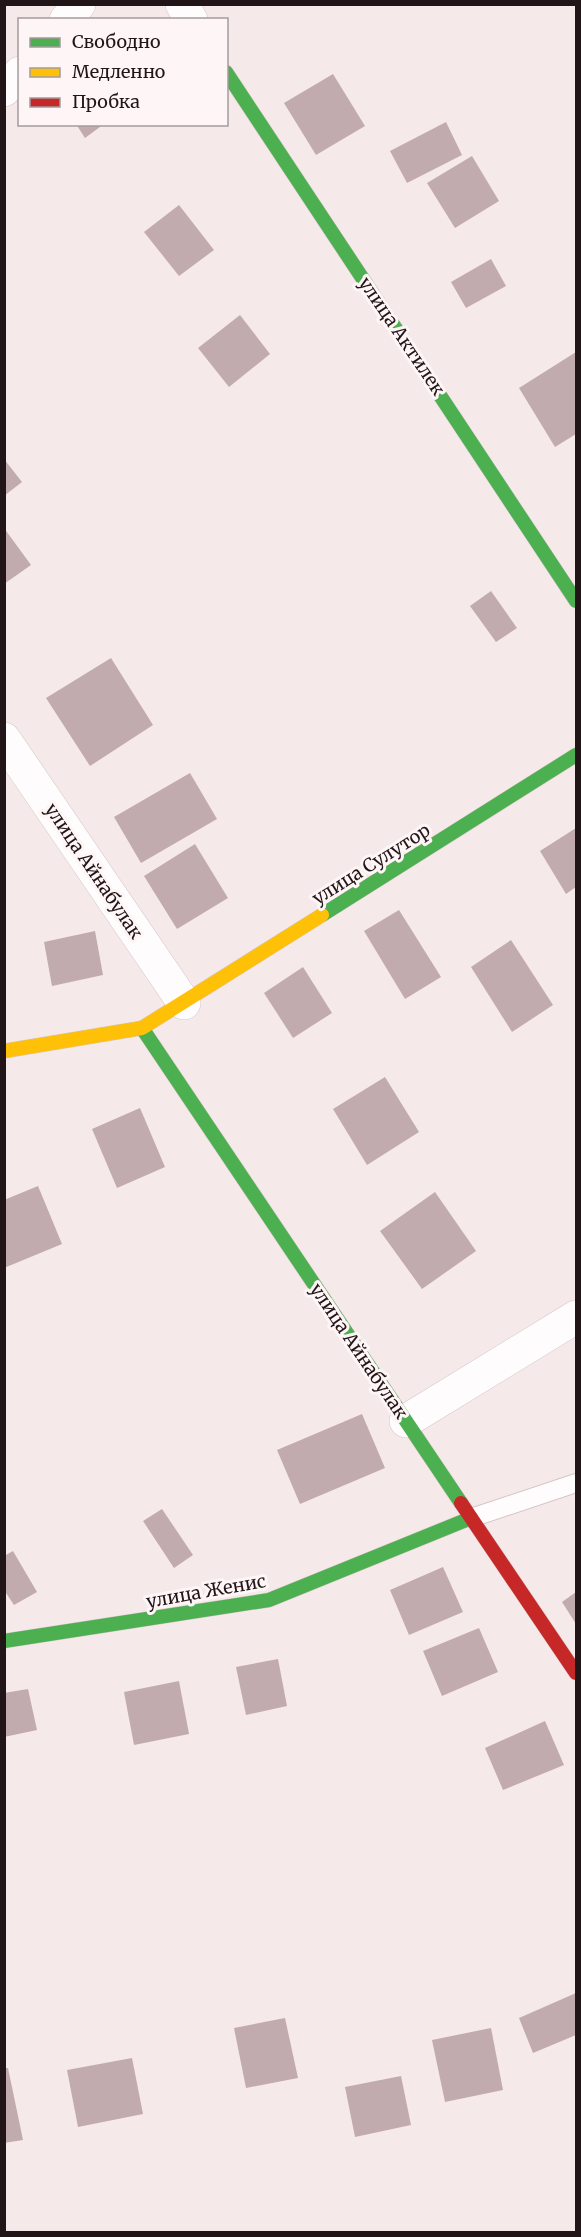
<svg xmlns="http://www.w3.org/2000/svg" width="581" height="2237" font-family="Merriweather,serif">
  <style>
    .building { fill: #c2abaf }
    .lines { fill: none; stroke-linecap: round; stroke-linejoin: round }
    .lane-casing { stroke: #d3c6c7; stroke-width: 20 }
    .street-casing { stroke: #d3c6c7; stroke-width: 34 }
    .fast-casing { stroke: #d3c6c7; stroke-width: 15 }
    .slow-casing { stroke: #d3c6c7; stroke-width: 15 }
    .jam-casing { stroke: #d3c6c7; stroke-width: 15 }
    .lane { stroke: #fefcfc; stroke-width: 18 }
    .street { stroke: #fefcfc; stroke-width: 33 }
    .fast { stroke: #4caf50; stroke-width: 14 }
    .slow { stroke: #ffc107; stroke-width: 14 }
    .jam { stroke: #c62828; stroke-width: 14 }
    .labels { text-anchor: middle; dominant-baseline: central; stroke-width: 6; stroke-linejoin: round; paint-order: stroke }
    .street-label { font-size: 18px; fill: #221517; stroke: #fdf5f6 }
  </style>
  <rect width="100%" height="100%" fill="#f6e9ea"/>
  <g class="building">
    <polygon points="333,74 365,126 316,155 284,103"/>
    <polygon points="446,122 462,155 407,183 390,151"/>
    <polygon points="76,124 104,124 85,138"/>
    <polygon points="472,156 499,201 455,228 427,183"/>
    <polygon points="179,205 214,250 179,276 144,232"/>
    <polygon points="491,259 506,286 466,308 451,282"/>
    <polygon points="240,315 270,354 229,387 198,348"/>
    <polygon points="576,352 576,434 555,447 519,388"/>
    <polygon points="4,459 22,482 4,496"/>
    <polygon points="4,528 31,565 4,584"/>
    <polygon points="491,591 517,628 496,642 470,606"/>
    <polygon points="111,658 153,725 90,766 46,698"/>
    <polygon points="190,773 217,819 141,863 114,817"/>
    <polygon points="576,828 576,887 566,894 540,851"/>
    <polygon points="195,844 228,898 177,929 144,876"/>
    <polygon points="399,910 441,977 405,999 364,931"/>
    <polygon points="95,931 103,975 52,986 44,942"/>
    <polygon points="511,940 553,1005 512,1032 471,967"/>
    <polygon points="303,967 332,1013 293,1038 264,993"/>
    <polygon points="385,1077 419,1132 367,1165 333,1109"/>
    <polygon points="140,1108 165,1167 117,1188 92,1129"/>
    <polygon points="38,1186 62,1244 4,1268 4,1200"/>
    <polygon points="435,1192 476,1251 422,1289 380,1231"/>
    <polygon points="362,1414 385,1468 300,1504 277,1450"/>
    <polygon points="162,1509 193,1555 174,1568 143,1521"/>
    <polygon points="13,1551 37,1592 14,1605 4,1590 4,1556"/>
    <polygon points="443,1567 463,1612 409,1635 390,1590"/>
    <polygon points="576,1592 576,1624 562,1602"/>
    <polygon points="479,1628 498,1672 442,1696 423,1651"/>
    <polygon points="278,1659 287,1706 246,1715 236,1667"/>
    <polygon points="179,1681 189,1734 134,1745 124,1692"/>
    <polygon points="28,1689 37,1730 4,1737 4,1693"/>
    <polygon points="545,1721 564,1765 503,1790 485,1748"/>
    <polygon points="576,1993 576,2035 533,2053 519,2018"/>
    <polygon points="285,2018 298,2078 246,2088 234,2028"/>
    <polygon points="491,2028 503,2090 445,2102 432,2040"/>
    <polygon points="132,2058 143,2114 78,2127 67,2070"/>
    <polygon points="4,2068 8,2068 23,2140 4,2143"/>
    <polygon points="401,2076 411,2125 355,2137 345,2087"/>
  </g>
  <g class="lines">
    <g class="lane-casing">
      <polyline id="lane" points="471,1518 576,1483"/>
    </g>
    <g class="street-casing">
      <g id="street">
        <polyline points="182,4 191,20"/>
        <polyline points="66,20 79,4"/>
        <polyline points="4,90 20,73"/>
        <polyline points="4,739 184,1003"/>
        <polyline points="406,1421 576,1317"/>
      </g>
    </g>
    <g class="fast-casing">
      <g id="fast">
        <polyline points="226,72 576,601"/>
        <polyline points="322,915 576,755"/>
        <polyline points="142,1028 461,1503"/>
        <polyline points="4,1641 269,1600 471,1518"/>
      </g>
    </g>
    <g class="slow-casing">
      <polyline id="slow" points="4,1051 142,1028 322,915"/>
    </g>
    <g class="jam-casing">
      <polyline id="jam" points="461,1503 576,1673"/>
    </g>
    <use href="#lane" class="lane"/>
    <use href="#street" class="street"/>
    <use href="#fast" class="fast"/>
    <use href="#slow" class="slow"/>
    <use href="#jam" class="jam"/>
  </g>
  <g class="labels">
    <g class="street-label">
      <text transform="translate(402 336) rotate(56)">улица Актилек</text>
      <text transform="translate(371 864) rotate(-32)">улица Сулутор</text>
      <text transform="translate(94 871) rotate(56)">улица Айнабулак</text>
      <text transform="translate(359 1351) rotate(56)">улица Айнабулак</text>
      <text transform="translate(206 1591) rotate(-10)">улица Женис</text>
    </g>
  </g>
  <rect width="581" height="2237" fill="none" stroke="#221517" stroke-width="12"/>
  <rect x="18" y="18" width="210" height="108" fill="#fdf5f6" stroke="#a59b9d" stroke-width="1.5"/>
  <rect x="30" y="38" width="30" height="9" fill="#4caf50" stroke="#a59b9d" stroke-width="1.5"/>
  <text x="72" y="48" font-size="18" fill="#221517">Свободно</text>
  <rect x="30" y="68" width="30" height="9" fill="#ffc107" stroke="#a59b9d" stroke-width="1.5"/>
  <text x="72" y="78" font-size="18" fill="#221517">Медленно</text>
  <rect x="30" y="98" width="30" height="9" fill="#c62828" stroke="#a59b9d" stroke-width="1.5"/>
  <text x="72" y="108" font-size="18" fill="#221517">Пробка</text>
</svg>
